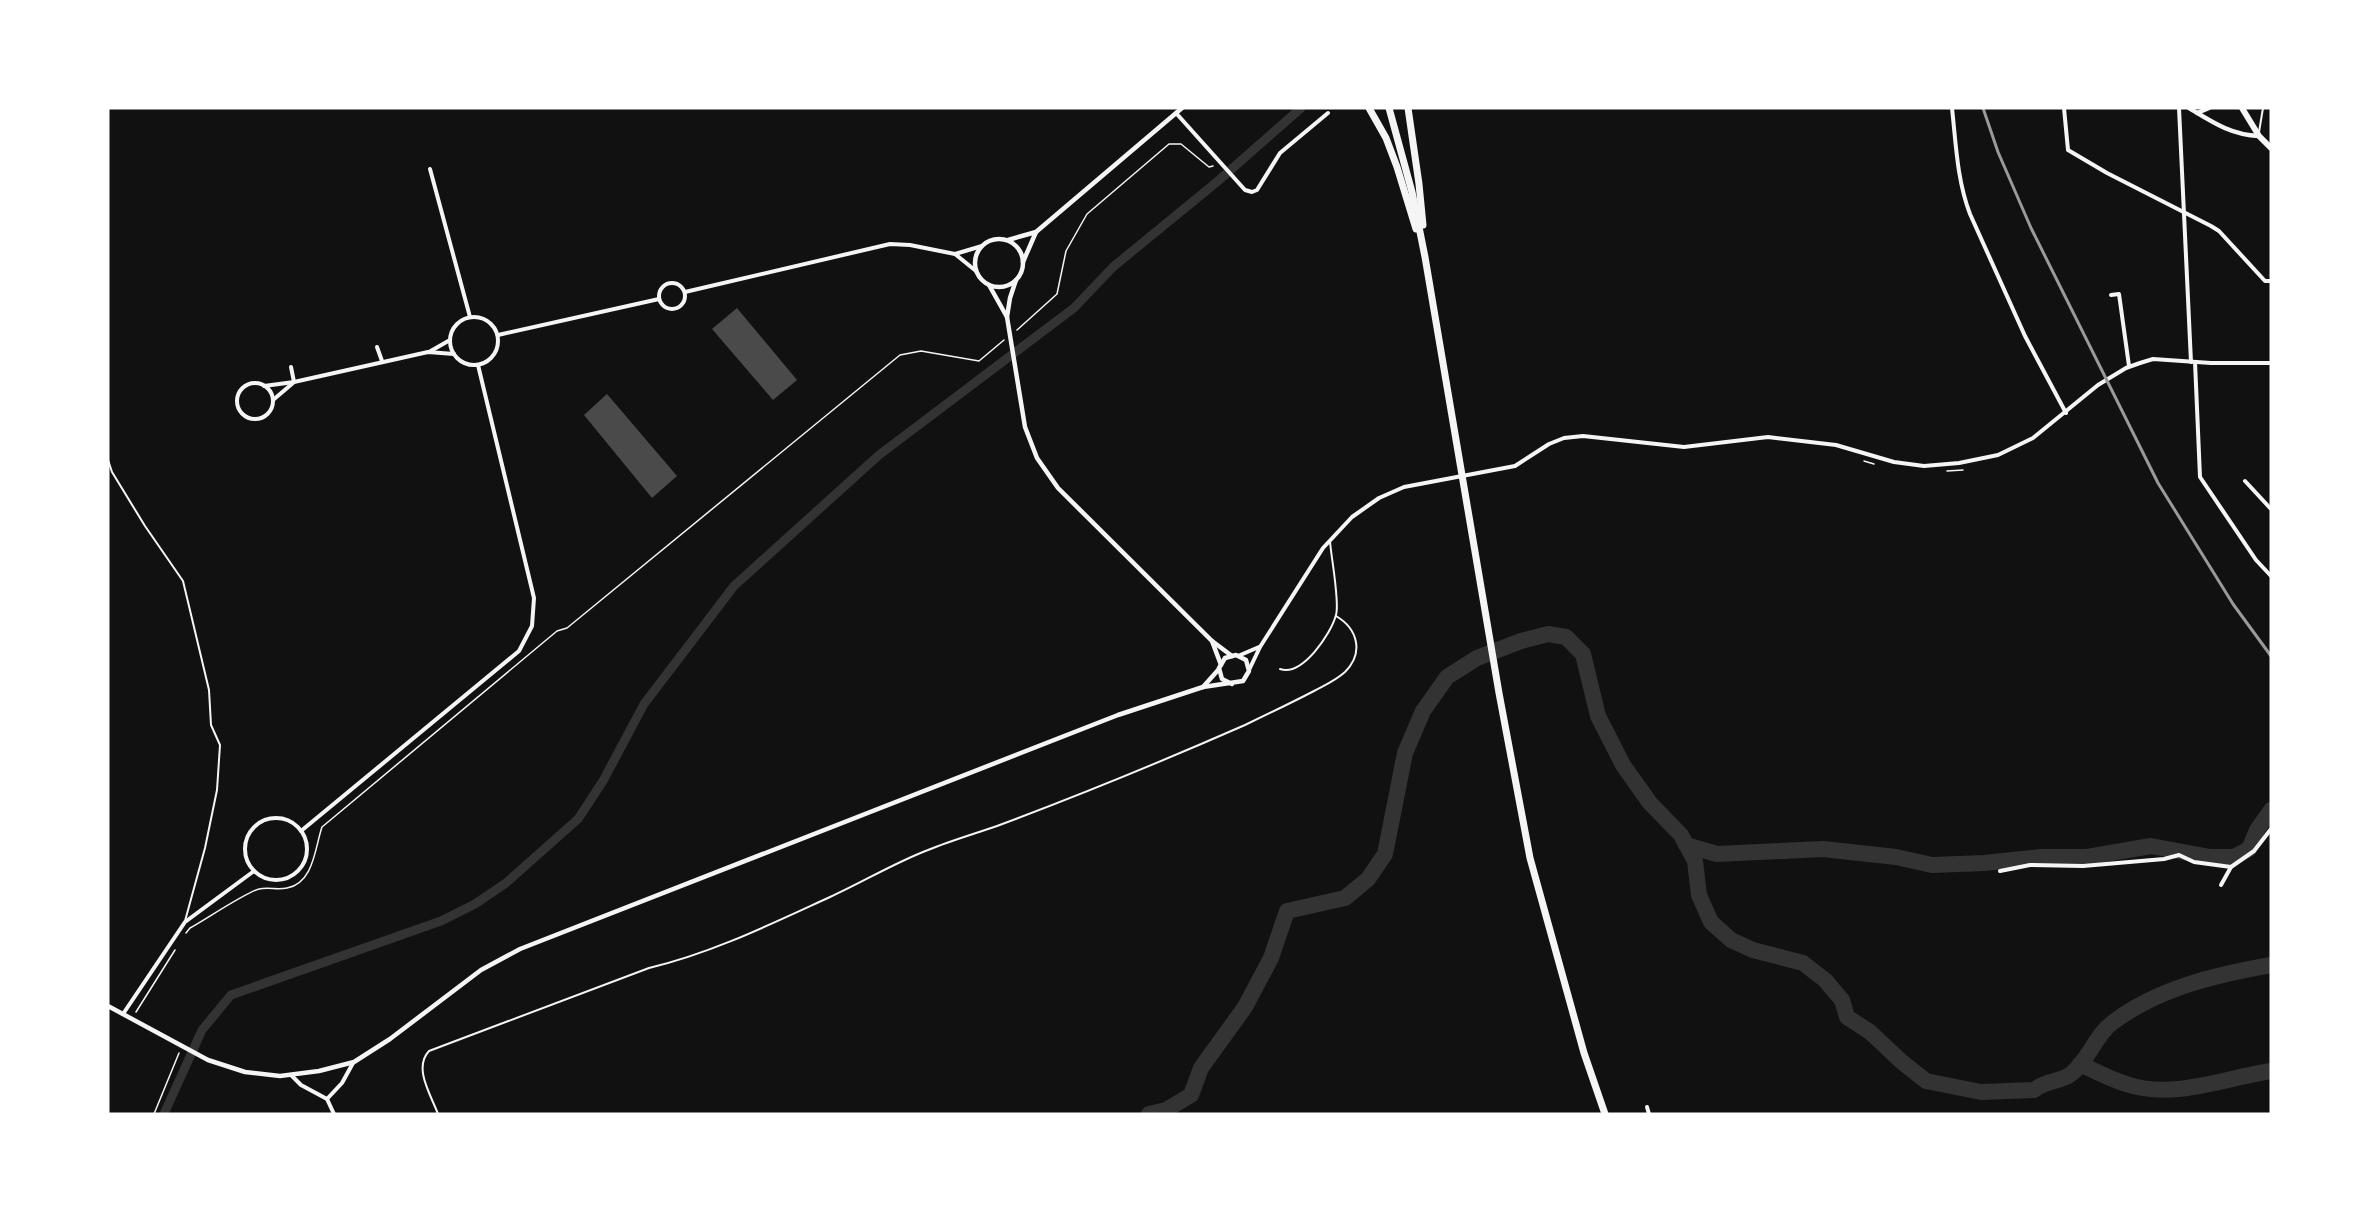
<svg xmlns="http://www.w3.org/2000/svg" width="2379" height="1222" font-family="'Alegreya Sans',sans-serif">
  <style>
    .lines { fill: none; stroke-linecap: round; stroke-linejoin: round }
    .canal { stroke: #333; stroke-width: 9 }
    .river { stroke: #333; stroke-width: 16 }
    .building { fill: #4a4a4a }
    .path { stroke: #f5f5f5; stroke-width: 1.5 }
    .service { stroke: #f5f5f5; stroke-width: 2 }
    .minor { stroke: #f5f5f5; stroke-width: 4 }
    .tertiary { stroke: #f5f5f5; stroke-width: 4.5 }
    .primary { stroke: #f5f5f5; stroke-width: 6 }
    .trunk { stroke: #f5f5f5; stroke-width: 7 }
    .rail { stroke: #9a9a9a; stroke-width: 3 }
  </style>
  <rect width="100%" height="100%" fill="#111"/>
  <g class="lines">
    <polyline class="canal" points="164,1114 202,1030 231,995 441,921 475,904 506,883 578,819 603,781 644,704 734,586 879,455 1074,308 1113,267 1218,181 1301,108"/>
    <g class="river">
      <polyline points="1686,845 1717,854 1823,849 1896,857 1932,865 1984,863 2041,857 2087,857 2151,846 2210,857 2234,857 2249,849 2257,830 2271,810"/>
      <path d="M2080 1064C2095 1071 2110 1079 2126 1084 2173 1100 2224 1078 2271 1071"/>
      <path d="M1149 1114 1166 1110 1191 1095 1201 1068 1245 1007 1271 958 1287 911 1345 898 1368 879 1385 854 1405 753 1423 711 1447 677 1477 658 1521 641 1548 634 1566 637 1583 654 1598 716 1623 765 1650 803 1681 835 1695 861 1699 895 1711 922 1731 940 1753 950 1803 963 1825 980 1842 1000 1847 1017 1870 1032 1902 1062 1926 1081 1981 1092 2034 1090C2045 1080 2061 1082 2071 1074 2088 1061 2095 1036 2112 1023 2158 988 2215 975 2271 965"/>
    </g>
  </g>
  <g class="building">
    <polygon points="737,308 797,380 773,400 712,329"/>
    <polygon points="607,394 677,476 652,498 584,415"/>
  </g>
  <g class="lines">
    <g class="path">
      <polyline points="1017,330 1057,294 1066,251 1087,214 1169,144 1181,144 1209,167 1213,166"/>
      <polyline points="1864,461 1874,464"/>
      <polyline points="1947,471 1963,470"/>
      <path d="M186 933 190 928C205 920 246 892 259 889 268 887 278 890 287 888 314 883 315 847 322 827L557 631 567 628 900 355 921 351 979 361 1004 340"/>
      <polyline points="136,1012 175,950"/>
      <polyline points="154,1114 179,1053"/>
    </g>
    <g class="service">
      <polyline points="2259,132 2263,108"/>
      <polyline points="108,460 112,472 145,526 183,581 209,690 211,725 220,745 217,790 205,848 185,921"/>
      <path d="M1280 669C1302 677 1331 634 1336 615 1340 602 1331 557 1330 541"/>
      <path d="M438 1114C431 1095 413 1068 429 1051L649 968C712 953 771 924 830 897 863 882 894 863 928 850 950 841 974 834 997 826 1080 795 1163 761 1245 725 1268 714 1291 703 1314 691 1325 685 1335 681 1345 672 1364 653 1358 629 1336 616"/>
    </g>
    <g class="minor">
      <path d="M1952 108C1956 144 1957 180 1970 214L2025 336 2066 413"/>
      <polyline points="2064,108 2068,150 2107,173 2211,226 2219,231 2265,281 2271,281"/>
      <polyline points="2179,108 2191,362"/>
      <polyline points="1176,113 1245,190 1252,192 1257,190 1280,153 1328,113"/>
      <polyline points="430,169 470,317"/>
      <polyline points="955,254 982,246"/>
      <circle cx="672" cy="296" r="13"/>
      <polyline points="685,292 890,244 910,245 955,254 976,271"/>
      <polyline points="2111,295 2119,294 2129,366"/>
      <circle cx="474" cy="341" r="24"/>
      <polyline points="498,335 659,299"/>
      <polyline points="377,347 382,361"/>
      <polyline points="429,352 450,340"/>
      <polyline points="2195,362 2200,477 2256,560 2271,576"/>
      <polyline points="291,367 294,382"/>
      <circle cx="255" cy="401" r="18"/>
      <polyline points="264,386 294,382 428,352 454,354"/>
      <polyline points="273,400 293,383"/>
      <polyline points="2245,481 2271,509"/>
      <polyline points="1238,656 1259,647"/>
      <polyline points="1249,670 1260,647 1323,548 1352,517 1379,498 1404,487 1515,466 1549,444 1564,438 1583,436 1684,447 1768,437 1836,445 1894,462 1924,466 1959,463 1998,455 2033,438 2098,385 2126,368 2140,363 2153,359 2211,363 2271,363"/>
      <circle cx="276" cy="849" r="31"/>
      <polyline points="301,831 519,651 532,626 534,598 478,365"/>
      <polyline points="2000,871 2030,865 2083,866 2164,859 2179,855 2194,862 2231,867"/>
      <polyline points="2221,885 2231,867 2254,851 2271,829"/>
      <polyline points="123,1014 185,922 254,871"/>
      <polyline points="291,1075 301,1085 327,1099 342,1083 353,1063"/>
      <polyline points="327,1099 334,1114"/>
      <polyline points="1647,1107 1649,1114"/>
    </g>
    <g class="tertiary">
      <path d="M2189 108C2212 122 2231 135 2259 136"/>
      <polyline points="2197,113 2209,108"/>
      <circle cx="999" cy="263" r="24"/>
      <polyline points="1008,240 1036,232 1182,108"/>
      <polyline points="1023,262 1036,232"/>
      <polyline points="1016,280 1010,298 1007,317 1025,427 1037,458 1058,488 1212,641 1232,656"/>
      <polyline points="989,285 1007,317"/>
      <polyline points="1212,641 1221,665"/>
      <polyline points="1203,687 1219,669"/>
      <polyline points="108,1006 208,1060 245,1072 280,1076 319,1071 354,1062 390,1039 481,970 520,949 1118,715 1203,687 1243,681 1249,671 1246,660 1236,655 1225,658 1219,668 1222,679 1232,684"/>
    </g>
    <polyline class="primary" points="2242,108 2259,136 2271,148"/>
    <g class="trunk">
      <polyline points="1369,108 1386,138 1397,167 1416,229"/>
      <polyline points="1389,108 1412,192 1425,257 1499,693 1530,858 1584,1053 1605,1114"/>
      <polyline points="1408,108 1419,184 1423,225"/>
    </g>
    <polyline class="rail" points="1983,108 1998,152 2031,228 2158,483 2233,604 2271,656"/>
  </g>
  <rect width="2379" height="1222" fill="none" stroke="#ffffff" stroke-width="219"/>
</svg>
